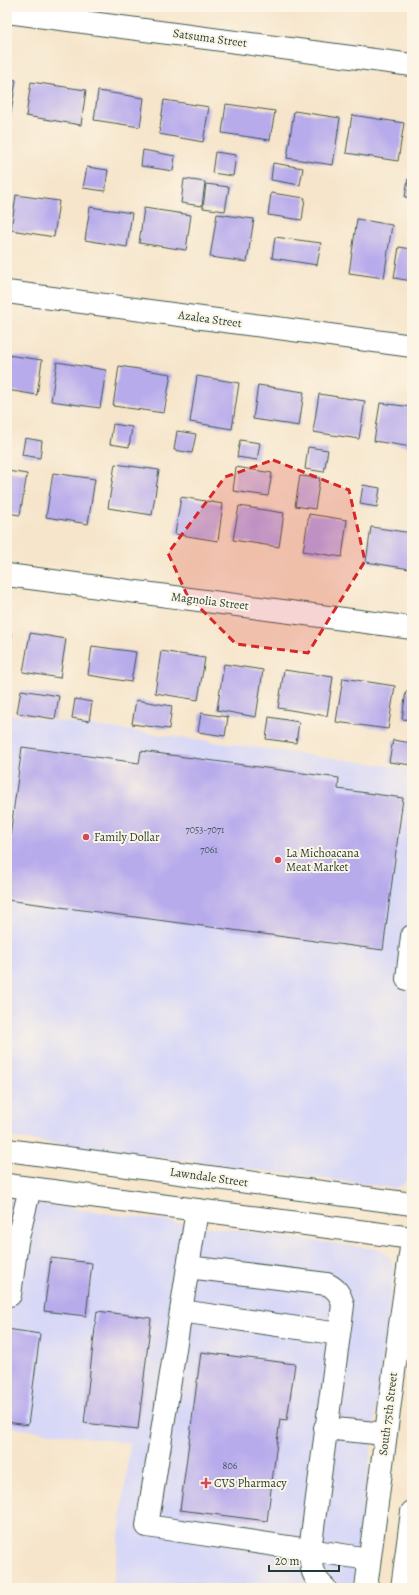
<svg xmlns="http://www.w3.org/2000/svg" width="419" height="1595" viewBox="0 0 419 1595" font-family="Alegreya,serif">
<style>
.built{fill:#d7d7f8}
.building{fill:#b8abec}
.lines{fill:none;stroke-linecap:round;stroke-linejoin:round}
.minor-casing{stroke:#3f564b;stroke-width:24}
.major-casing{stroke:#3f564b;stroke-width:24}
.minor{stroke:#fff;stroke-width:22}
.major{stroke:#fff;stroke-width:22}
.marked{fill:#d62828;fill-opacity:0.2;stroke:#d62828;stroke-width:3;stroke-dasharray:8 5;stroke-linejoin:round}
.poi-dot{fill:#d1495b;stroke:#fcf5e5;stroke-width:1.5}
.labels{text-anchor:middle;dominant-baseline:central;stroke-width:4;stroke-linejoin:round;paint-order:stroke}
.number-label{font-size:10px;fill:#455862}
.street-label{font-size:12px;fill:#1f3d34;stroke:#fcf5e5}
.poi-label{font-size:12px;fill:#1f3d34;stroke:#fcf5e5;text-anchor:start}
</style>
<rect width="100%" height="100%" fill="#fcf5e5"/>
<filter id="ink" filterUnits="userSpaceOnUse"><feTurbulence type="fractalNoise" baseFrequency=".025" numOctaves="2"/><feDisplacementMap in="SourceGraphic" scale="8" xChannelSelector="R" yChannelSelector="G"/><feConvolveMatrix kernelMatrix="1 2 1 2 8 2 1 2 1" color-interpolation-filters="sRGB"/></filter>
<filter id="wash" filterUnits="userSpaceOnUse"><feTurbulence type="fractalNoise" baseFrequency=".012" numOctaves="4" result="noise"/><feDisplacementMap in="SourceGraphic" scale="16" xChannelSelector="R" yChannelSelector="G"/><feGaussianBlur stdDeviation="0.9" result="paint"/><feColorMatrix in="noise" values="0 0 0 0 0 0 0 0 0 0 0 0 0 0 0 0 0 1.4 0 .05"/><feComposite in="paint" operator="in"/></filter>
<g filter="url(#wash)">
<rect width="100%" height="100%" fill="#f6e5cb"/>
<!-- built -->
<path class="built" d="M7 714 412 769V1157L410 1172 407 1179 401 1186 394 1188 7 1137Z
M7 1200 381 1250 390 1258 394 1268 393 1279 353 1588H113L130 1443 7 1427Z"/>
<g id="blocks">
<!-- building -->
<path class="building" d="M7 78 16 80 11 113 7 112Z
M31 82 86 90 81 125 26 116Z
M98 91 144 98 140 127 94 120Z
M164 100 209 107 203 142 159 134Z
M226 104 275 111 270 140 222 133Z
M294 111 340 118 333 165 287 158Z
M352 115 404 123 398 161 346 153Z
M143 150 175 156 173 171 141 166Z
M215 152 236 155 233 176 212 173Z
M273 163 303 168 300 185 271 180Z
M87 167 108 170 105 191 83 188Z
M184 179 205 182 202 206 181 203Z
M408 179H412V198L405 197Z
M206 184 229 187 225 211 203 208Z
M271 193 305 198 302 220 268 215Z
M16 195 59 201 54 237 11 230Z
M90 207 132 213 127 247 85 240Z
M144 208 191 215 186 250 139 243Z
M217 214 254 219 247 262 210 257Z
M357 219 392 225 384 278 349 273Z
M275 237 321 243 317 265 272 258Z
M399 247 412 249V281L394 278Z
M7 355 42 360 37 395 7 390Z
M57 362 106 370 100 408 51 401Z
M119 366 171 374 164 413 113 406Z
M197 376 239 383 232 429 190 422Z
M258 385 304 392 299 426 253 419Z
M319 394 365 401 359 439 313 432Z
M380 403 412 407V447L374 441Z
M113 424 132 427 129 447 110 444Z
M177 431 196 434 192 453 174 450Z
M25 438 42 441 40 458 22 455Z
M240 440 260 443 257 460 237 457Z
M308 447 328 450 324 472 305 469Z
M115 464 159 470 152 515 108 508Z
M236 467 272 473 268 496 233 491Z
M7 471 27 474 20 515 7 513Z
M53 473 95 479 88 524 46 517Z
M300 476 320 478 315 509 295 506Z
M363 485 380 488 377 507 360 504Z
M181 497 223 504 218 541 175 534Z
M239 506 284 513 279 547 233 540Z
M309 514 347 520 342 557 303 551Z
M371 527 412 533V556L410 569 366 562Z
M7 633 12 634 8 658H7Z
M30 633 66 639 60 678 23 672Z
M92 646 136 652 131 682 88 675Z
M161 651 205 658 198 700 155 693Z
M224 664 263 670 256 717 217 710Z
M284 670 333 677 327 716 278 708Z
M343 678 395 686 388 729 336 722Z
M21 690 59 696 55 719 17 713Z
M406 691 412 692V720L402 719Z
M75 699 92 702 89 721 72 718Z
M136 700 172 706 169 729 132 724Z
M201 713 228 717 225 736 198 732Z
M269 717 299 722 296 743 266 739Z
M393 740 412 743V765L389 762Z
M22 747 139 763 141 751 339 778 338 789 403 798 383 950 7 900V859Z
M51 1258 92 1263 86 1316 44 1311Z
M97 1311 151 1318 138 1429 84 1423Z
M7 1329 40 1334 28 1425 7 1422Z
M201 1352 295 1364 287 1420 280 1419 267 1521 180 1510Z"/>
</g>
</g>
<g filter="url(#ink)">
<use href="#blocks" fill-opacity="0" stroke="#3f564b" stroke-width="1"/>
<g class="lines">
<!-- minor casing -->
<g class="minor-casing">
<path id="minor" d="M7 12 412 65
M7 292 412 346
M7 575 412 628
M407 979 412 936
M197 1210 147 1526 369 1559
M188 1267 327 1284C337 1289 340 1294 343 1305L310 1550C311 1567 311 1576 325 1588
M7 1295H10L17 1242 30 1188
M181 1311 339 1334
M325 1428 385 1434"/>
</g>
<!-- major casing -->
<g class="major-casing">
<path id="major" d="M7 1150 412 1204
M7 1185 412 1238
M366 1588 400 1325 412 1241
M402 1588 412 1512"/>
</g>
<!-- minor -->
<use href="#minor" class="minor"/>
<!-- major -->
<use href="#major" class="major"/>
</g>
</g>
<!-- marked area -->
<path class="marked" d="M273 460 349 490 365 561 308 653 236 644 187 595 168 553 225 477Z"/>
<!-- markers -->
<g class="poi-dot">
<circle cx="86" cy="837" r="4"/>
<circle cx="278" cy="860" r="4"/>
<path d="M204 1477h4v4h4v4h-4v4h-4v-4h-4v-4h4z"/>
</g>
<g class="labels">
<!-- number labels -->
<g class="number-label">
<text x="205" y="829">7053-7071</text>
<text x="209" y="849">7061</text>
<text x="230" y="1465">806</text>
</g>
<!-- street labels -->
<g class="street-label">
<text transform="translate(210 38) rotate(8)">Satsuma Street</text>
<text transform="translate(210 319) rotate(8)">Azalea Street</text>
<text transform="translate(210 601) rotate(7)">Magnolia Street</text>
<text transform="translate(209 1177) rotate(8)">Lawndale Street</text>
<text transform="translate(388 1414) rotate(-83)">South 75th Street</text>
</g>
<!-- poi labels -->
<g class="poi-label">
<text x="94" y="837">Family Dollar</text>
<text x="286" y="853">La Michoacana<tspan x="286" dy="14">Meat Market</tspan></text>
<text x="214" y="1483">CVS Pharmacy</text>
</g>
</g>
<!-- margin -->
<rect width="419" height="1595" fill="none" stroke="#fcf5e5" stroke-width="24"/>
<!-- scale -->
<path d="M269 1565v6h70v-6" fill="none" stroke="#1f3d34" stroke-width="2"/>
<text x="275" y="1565" font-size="12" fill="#1f3d34" stroke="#fcf5e5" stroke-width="3" paint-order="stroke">20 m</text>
</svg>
